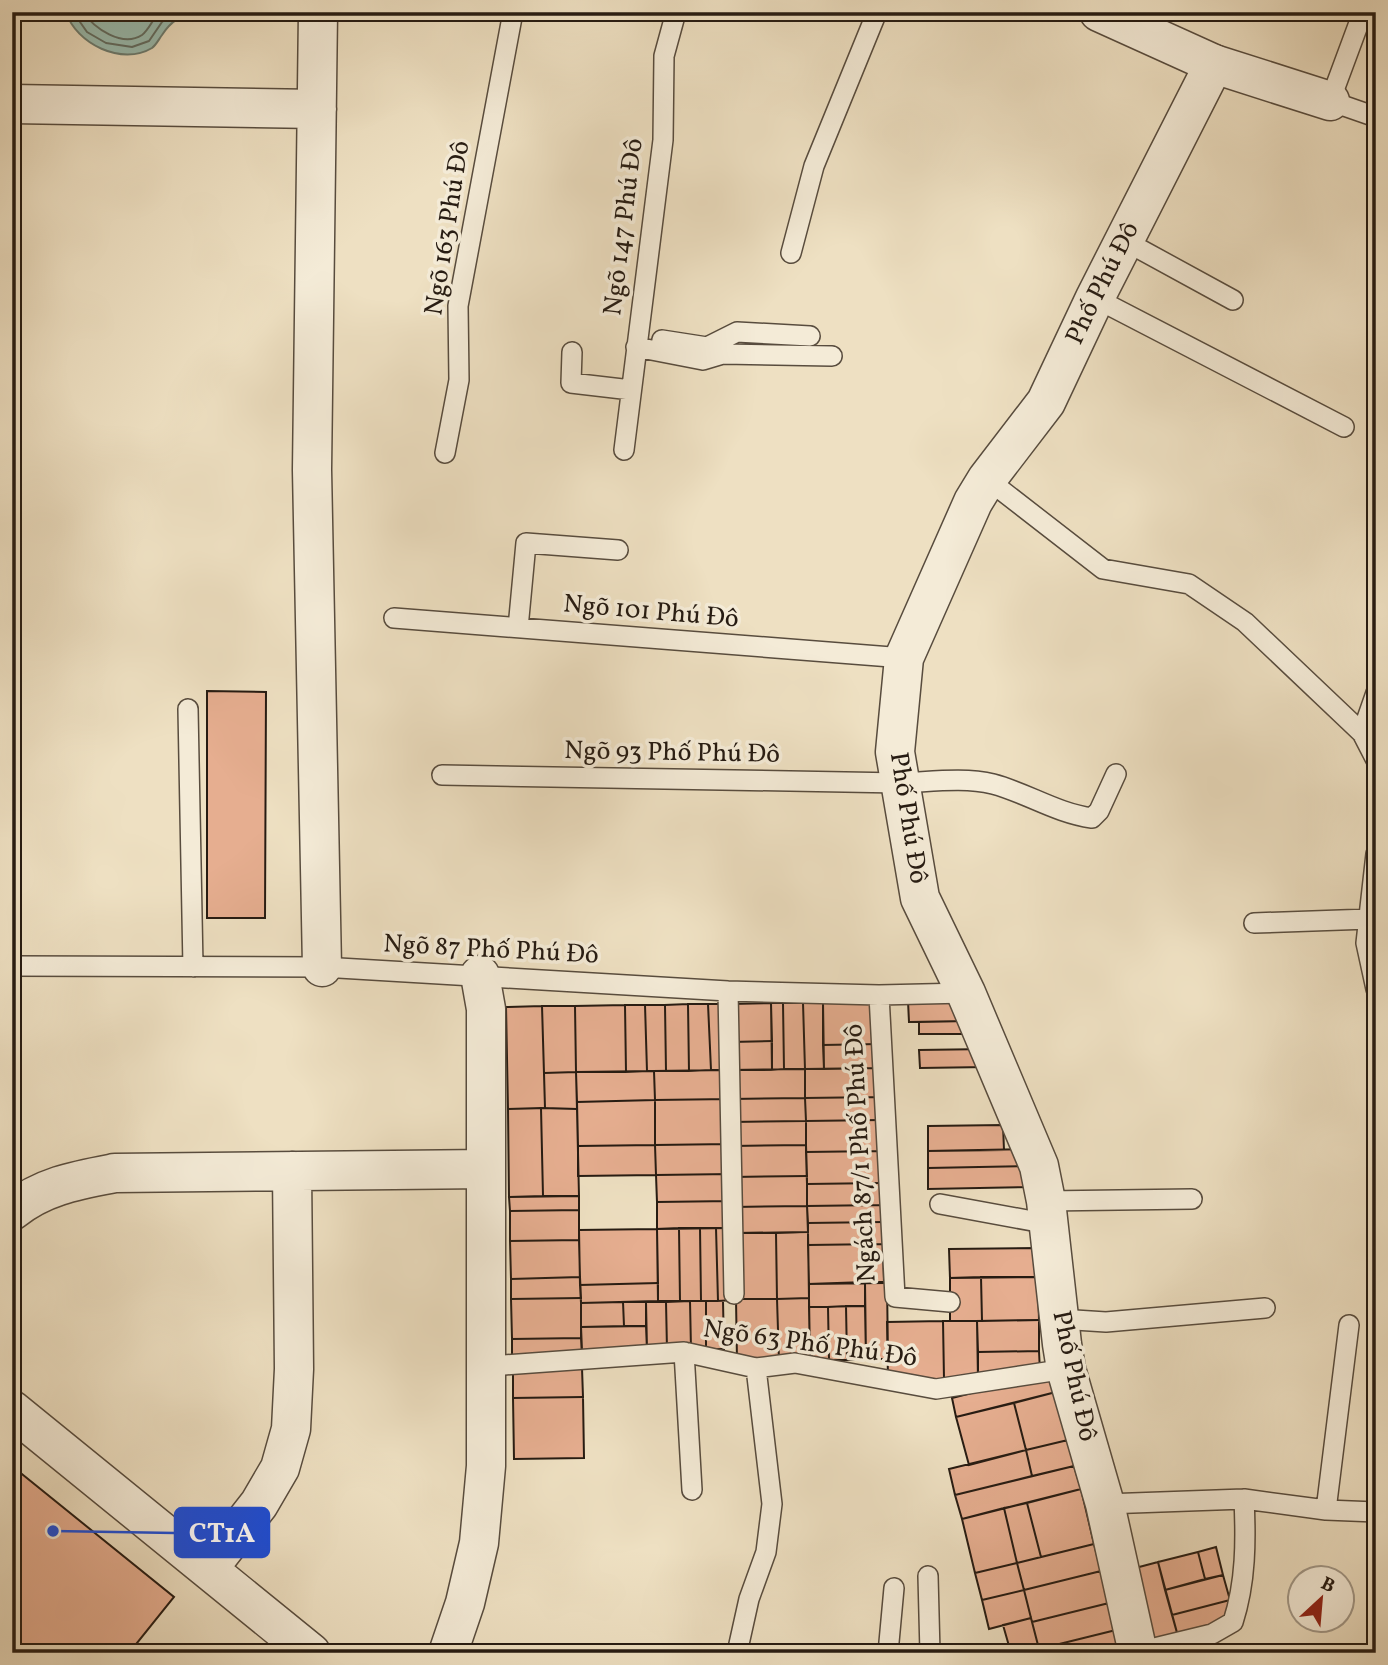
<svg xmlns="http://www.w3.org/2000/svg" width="1388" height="1665" viewBox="0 0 1388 1665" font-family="Vollkorn,serif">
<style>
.water{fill:#99bdb1;stroke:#6b7c71;stroke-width:2}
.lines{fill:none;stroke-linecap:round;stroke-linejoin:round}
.shore{stroke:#606c62;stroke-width:2}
.building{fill:#e6ae90;stroke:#261b12;stroke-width:2}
.service-casing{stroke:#584c3e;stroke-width:22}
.minor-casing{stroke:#584c3e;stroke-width:41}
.tertiary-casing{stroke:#584c3e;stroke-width:41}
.service{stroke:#f4ebd7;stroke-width:19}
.minor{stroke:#f4ebd7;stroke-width:38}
.tertiary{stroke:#f4ebd7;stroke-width:38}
.labels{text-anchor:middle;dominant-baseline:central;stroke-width:7;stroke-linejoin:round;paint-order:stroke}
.street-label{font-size:26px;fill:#261b12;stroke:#f4ebd7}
.leader{fill:none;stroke:#1d4ed8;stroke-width:2.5}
.callout-dot{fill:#1d4ed8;stroke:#f4ebd7;stroke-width:2.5}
.callout{fill:#1d4ed8;stroke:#1d4ed8;stroke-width:2.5}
.callout-label{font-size:28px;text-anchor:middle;font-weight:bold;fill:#fff}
</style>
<rect width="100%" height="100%" fill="#eee0c2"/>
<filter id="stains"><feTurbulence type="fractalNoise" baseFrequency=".00286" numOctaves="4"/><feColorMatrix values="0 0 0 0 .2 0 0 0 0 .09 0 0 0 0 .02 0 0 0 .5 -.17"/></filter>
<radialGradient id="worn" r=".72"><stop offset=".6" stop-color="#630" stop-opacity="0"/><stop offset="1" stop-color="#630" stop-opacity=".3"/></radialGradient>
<!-- water -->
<path class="water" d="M66 12H197C181 15 171 21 162 35 159 39 156 45 152 48 122 66 76 44 66 12Z"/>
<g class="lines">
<!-- shore -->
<path class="shore" d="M73 12 87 32 106 43 132 47 149 41 162 22 174 12
M83 12C94 28 122 48 142 35 149 30 153 18 160 12"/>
</g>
<!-- building -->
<path class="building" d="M207 691 266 692 265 918H207Z
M968 1000V1021L909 1022 908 1001Z
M823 1002H878L879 1044 823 1045Z
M823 1002 824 1069H805L803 1003Z
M771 1003H783L784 1069 772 1070Z
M771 1003 772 1041 731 1042 730 1004Z
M783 1003H803L805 1069H784Z
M688 1004H708L711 1070 689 1071Z
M688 1004 689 1071H666L665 1005Z
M708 1004H728L729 1070H711Z
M625 1005H645L647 1071 626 1072Z
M625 1005 626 1072H576L575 1006Z
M645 1005H665L666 1071H647Z
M542 1006H575L576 1072 544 1073Z
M542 1006 545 1108 508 1109 506 1007Z
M968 1021V1034H919V1022Z
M772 1041V1070H731V1042Z
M879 1044V1068L824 1069 823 1045Z
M987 1049V1067L920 1068 919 1050Z
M879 1068 880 1097 805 1098V1069Z
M805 1069V1098L732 1099 731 1070Z
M729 1070 730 1099 655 1100 654 1071Z
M654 1071 655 1100 577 1102 576 1072Z
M576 1072 577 1109 545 1108 544 1073Z
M880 1097 881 1120 806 1121 805 1098Z
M805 1098 806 1121 732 1122V1099Z
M730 1099V1144L655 1145V1100Z
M655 1100V1145L578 1146 577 1102Z
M541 1108 577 1109 579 1196H543Z
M541 1108 543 1196 509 1197 508 1109Z
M881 1120V1151L806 1152V1121Z
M806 1121V1145L733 1146 732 1122Z
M1003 1125 1004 1150 928 1151V1126Z
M730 1144 731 1174 656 1175 655 1145Z
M655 1145 656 1175 578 1176V1146Z
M806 1145 807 1176 733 1177V1146Z
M1026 1149V1166L928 1168V1151Z
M881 1151 882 1183 807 1184 806 1152Z
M1036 1166V1187L928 1189V1168Z
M731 1174V1201L657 1202 656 1175Z
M807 1176V1206L734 1207 733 1177Z
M882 1183V1205L807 1206V1184Z
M579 1196V1210L510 1211 509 1197Z
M731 1201 732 1228 657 1229V1202Z
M882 1205 883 1222 808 1223 807 1206Z
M807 1206 808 1232 735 1233 734 1207Z
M579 1210V1240L510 1241V1211Z
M883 1222V1244L808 1245V1223Z
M679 1228H700L701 1301H680Z
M679 1228 680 1301H658L657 1229Z
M700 1228H716L718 1301H701Z
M716 1228H732L733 1300 718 1301Z
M657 1229 658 1283 580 1285 579 1230Z
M808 1232 809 1298 777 1299 776 1233Z
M735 1233H776L777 1299H736Z
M579 1240 580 1277 511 1279 510 1241Z
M883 1244 884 1283 809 1284 808 1245Z
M1038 1248V1277L950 1278 949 1249Z
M580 1277 581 1298 511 1299V1279Z
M981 1277 982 1321H950V1278Z
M981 1277H1038L1039 1320 982 1321Z
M865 1282H887L888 1359H866Z
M865 1282V1306L809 1307V1284Z
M658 1283V1301L581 1303 580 1285Z
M581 1298V1338L512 1339 511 1299Z
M809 1298 810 1360 779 1361 777 1299Z
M736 1299H777L779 1361H737Z
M690 1301H706V1349H691Z
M690 1301 691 1349H667L666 1302Z
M706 1301H723L724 1349H706Z
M623 1302H646V1326H624Z
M623 1302 624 1326 581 1327V1303Z
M646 1302H666L667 1349 647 1350Z
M846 1306H865L866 1359 847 1360Z
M846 1306 847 1360H829L828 1307Z
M809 1307H828L829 1360H810Z
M1039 1320V1351L978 1352 977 1321Z
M943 1321H977L978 1379H944Z
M943 1321 944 1379 888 1380 887 1322Z
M646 1326 647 1350 582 1351 581 1327Z
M581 1338 582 1356H512V1339Z
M1039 1351 1040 1372 978 1373V1352Z
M582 1368 583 1397 513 1398V1369Z
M1051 1373 1056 1392 956 1417 952 1398Z
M1056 1392 1068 1440 1026 1450 1014 1403Z
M583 1397 584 1458 514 1459 513 1398Z
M1014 1403 1026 1450 969 1465 956 1417Z
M1068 1440 1074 1466 1032 1476 1026 1450Z
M1026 1450 1032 1476 955 1495 949 1469Z
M12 1466 174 1597 129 1653H12Z
M1074 1466 1081 1489 962 1519 955 1495Z
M1081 1489 1094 1544 1041 1557 1027 1503Z
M1027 1503 1041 1557 1017 1563 1004 1508Z
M1004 1508 1017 1563 975 1573 962 1519Z
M1094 1544 1101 1571 1024 1590 1017 1563Z
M1216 1547 1223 1575 1205 1579 1198 1552Z
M1198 1552 1205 1579 1165 1590 1158 1562Z
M1158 1562 1179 1640 1144 1648 1124 1571Z
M1017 1563 1024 1590 982 1600 975 1573Z
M1101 1571 1109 1603 1032 1622 1024 1590Z
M1223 1575 1230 1600 1172 1615 1165 1590Z
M1024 1590 1031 1618 989 1629 982 1600Z
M1230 1600 1225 1626 1179 1640 1172 1615Z
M1109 1603 1116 1630 1039 1649 1032 1622Z
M1031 1618 1039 1649 1011 1653 1003 1625Z
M1116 1630 1122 1653H1040L1039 1649Z
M1215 1637 1219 1653H1154Z"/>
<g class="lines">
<!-- service casing -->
<g class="service-casing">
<path id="service" d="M1363 12 1330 101 1376 117
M1125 241 1233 300
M791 253 814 166 877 12
M1095 298 1344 427
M662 340 707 347 737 332 810 336
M636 347 703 360 723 354 832 356
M572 352 571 383 631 390
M624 450 663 140 664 56 676 12
M445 453 459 380 458 306 513 12
M987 479 1103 569 1189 584 1245 622 1362 733 1376 760
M394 618 904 658
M518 628 526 543 618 550
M188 709 193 967
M1362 733 1376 693
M442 775 900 783C930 782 964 777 993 784 1027 793 1056 813 1092 818L1099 811 1116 774
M1376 854 1366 943 1376 989
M1254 923 1369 919
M12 966 322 967 728 991 879 995 966 993
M728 991 734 1294
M879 995 895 1297 950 1302
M1046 1201 1192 1199
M940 1204 1049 1224
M1059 1319 1106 1322 1265 1308
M684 1352 692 1490
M504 1365 684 1352 756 1368 795 1363 936 1389 1066 1369
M1105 1504 1244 1499 1326 1510 1376 1512
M1326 1510 1349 1325
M928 1576 930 1653
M1138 1652 1212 1634 1233 1622C1246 1582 1246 1540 1244 1499
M737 1653 749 1599 766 1552 772 1504 756 1368
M888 1653 894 1588"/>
</g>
<!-- minor casing -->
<g class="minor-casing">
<path id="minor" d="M318 12 312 470 322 967
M1099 12 1214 64 1330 101
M12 104 317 109
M12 1211C42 1186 78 1180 115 1173L486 1169
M12 1410 311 1653
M208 1569 259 1504 280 1468 291 1429 294 1369 292 1171
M448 1653 465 1603 479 1543 486 1466V1009L480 975"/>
</g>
<!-- tertiary casing -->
<g class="tertiary-casing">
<g id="tertiary">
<path id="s1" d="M1138 1653 1105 1504 1066 1369 1062 1344 1046 1201 1039 1166 966 993 920 898 895 752 904 658 973 502 987 479 1046 402 1095 298 1214 64"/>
</g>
</g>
<!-- service -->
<use href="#service" class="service"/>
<!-- minor -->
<use href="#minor" class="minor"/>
<!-- tertiary -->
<use href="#tertiary" class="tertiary"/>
</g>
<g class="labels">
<!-- street labels -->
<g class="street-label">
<text transform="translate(624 227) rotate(-83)">Ngõ 147 Phú Đô</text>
<text transform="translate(448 228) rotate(-81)">Ngõ 163 Phú Đô</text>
<text stroke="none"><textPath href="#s1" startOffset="1460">Phố Phú Đô</textPath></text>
<text transform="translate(651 612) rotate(5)">Ngõ 101 Phú Đô</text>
<text transform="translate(672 753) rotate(1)">Ngõ 93 Phố Phú Đô</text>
<text transform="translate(908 818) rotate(81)">Phố Phú Đô</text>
<text transform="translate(491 950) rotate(3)">Ngõ 87 Phố Phú Đô</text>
<text transform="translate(861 1153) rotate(-93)">Ngách 87/1 Phố Phú Đô</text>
<text transform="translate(810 1344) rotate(8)">Ngõ 63 Phố Phú Đô</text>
<text transform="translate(1074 1376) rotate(78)">Phố Phú Đô</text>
</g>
</g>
<!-- callouts -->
<path class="leader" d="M53 1531L175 1533"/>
<circle class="callout-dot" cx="53" cy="1531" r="7"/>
<rect class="callout" x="175" y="1508" width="94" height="49" rx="7"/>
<g class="callout-label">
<text x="222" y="1542">CT1A</text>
</g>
<!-- margin -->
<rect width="1388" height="1665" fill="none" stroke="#eee0c2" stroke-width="42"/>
<rect x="14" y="14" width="1360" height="1637" fill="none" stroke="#261b12" stroke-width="3.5"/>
<rect x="21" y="21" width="1346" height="1623" fill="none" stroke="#261b12" stroke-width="2"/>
<!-- north arrow -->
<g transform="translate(1321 1599) rotate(26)"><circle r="33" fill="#f4ebd7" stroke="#a29888" stroke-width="2"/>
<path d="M0-5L12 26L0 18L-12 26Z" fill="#8f2418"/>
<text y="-10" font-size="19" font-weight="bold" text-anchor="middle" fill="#261b12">B</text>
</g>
<rect width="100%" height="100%" filter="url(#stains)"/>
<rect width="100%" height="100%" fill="url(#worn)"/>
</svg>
